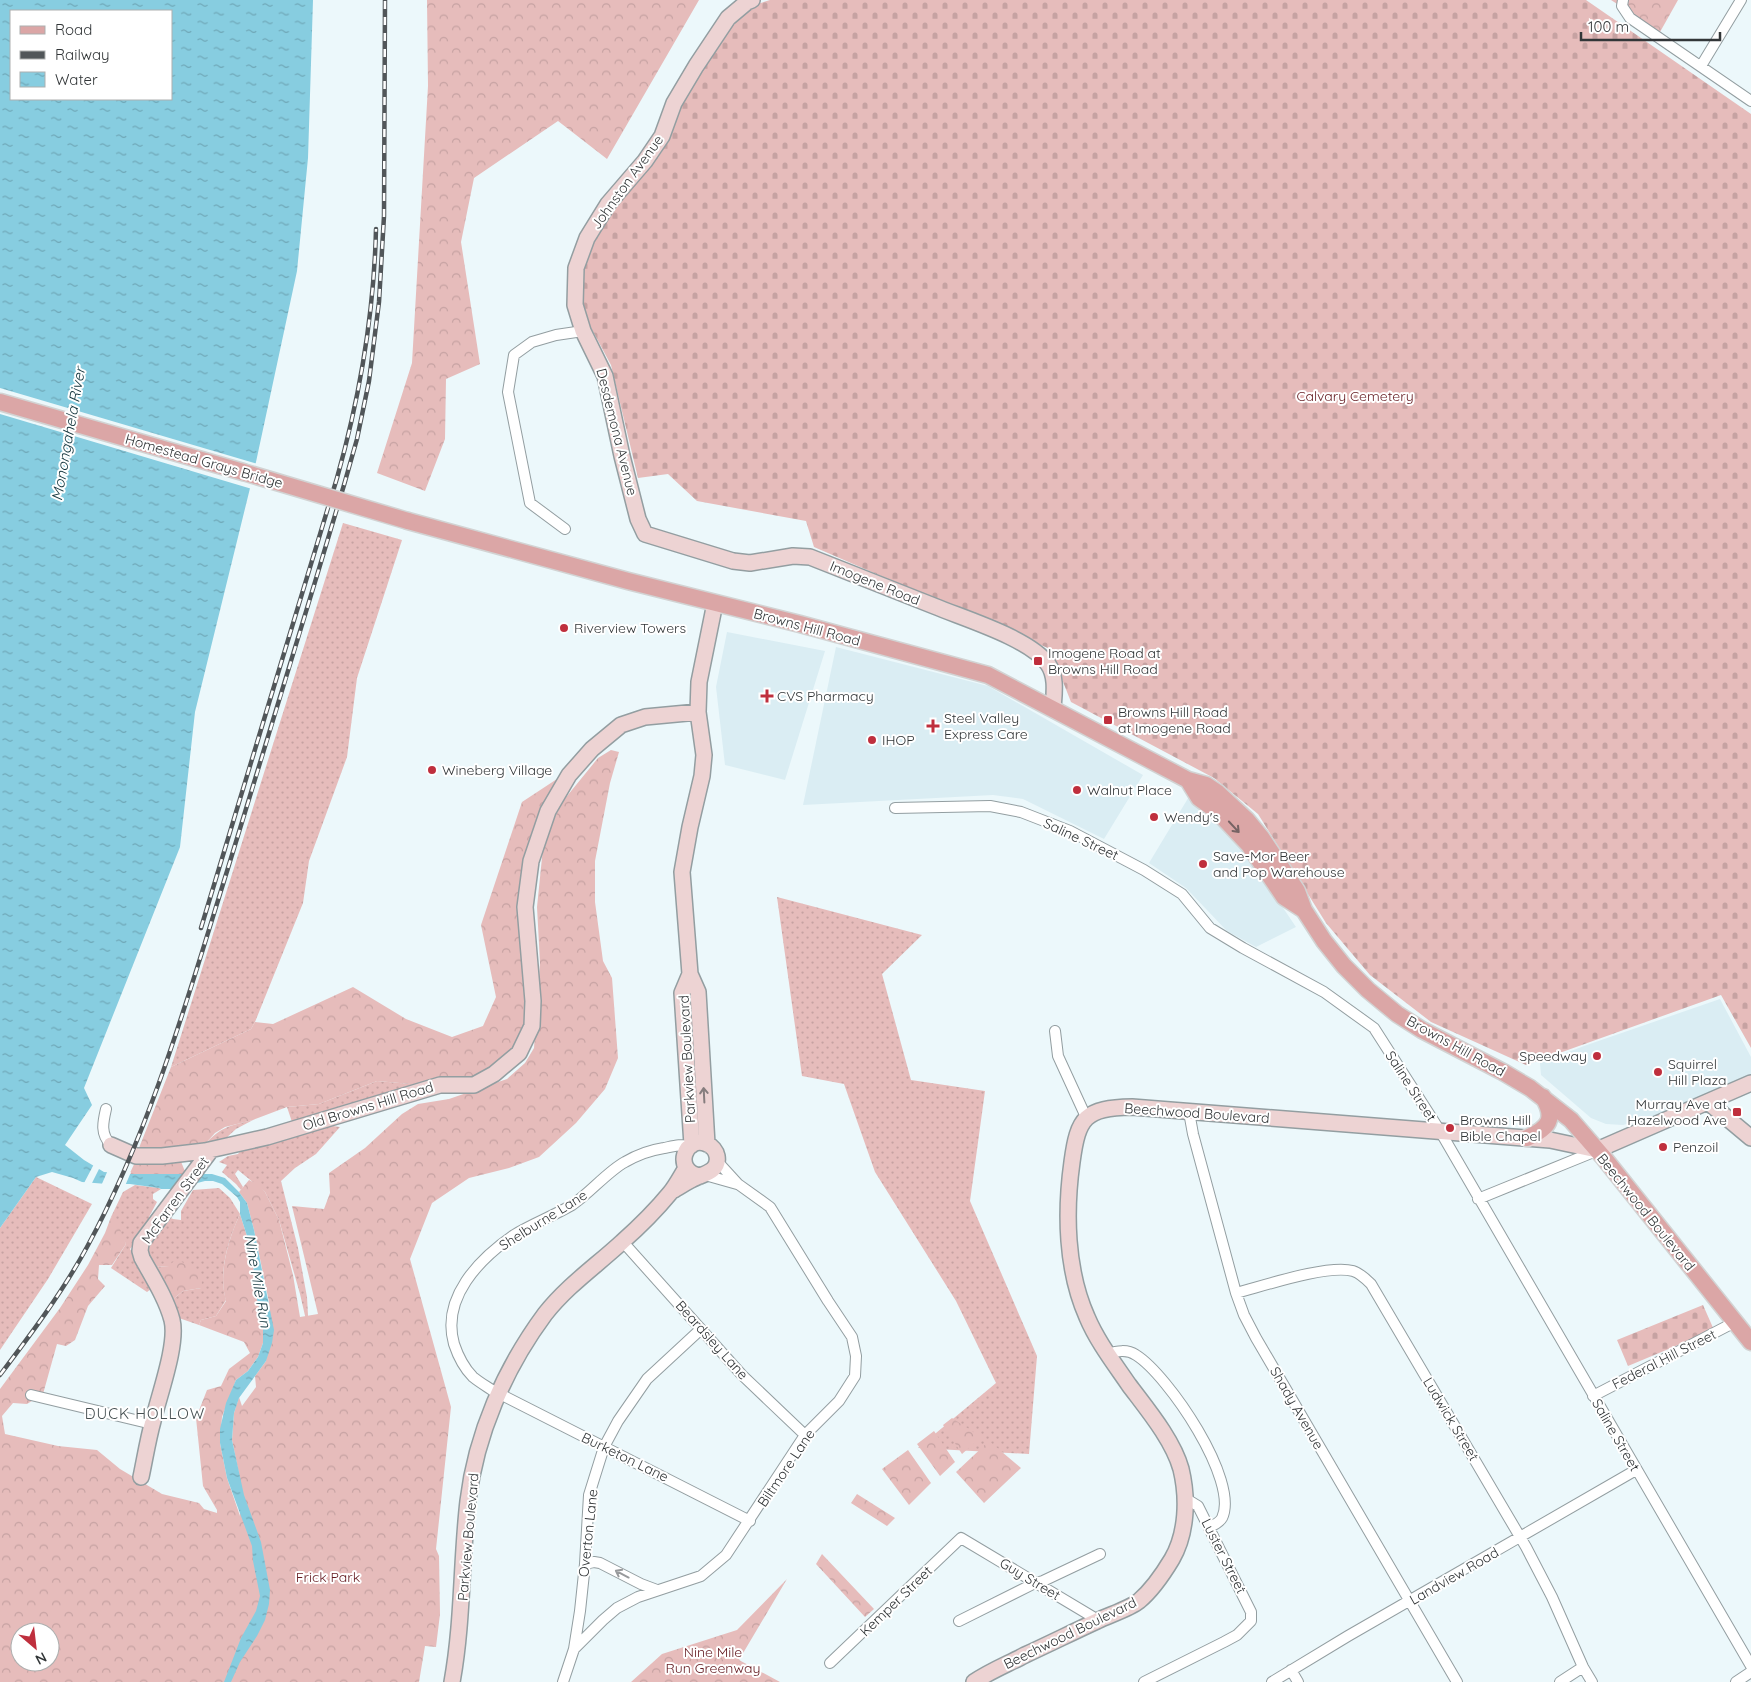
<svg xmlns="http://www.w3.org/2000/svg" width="1751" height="1682" viewBox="0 0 1751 1682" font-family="Quicksand,sans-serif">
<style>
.built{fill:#daedf3}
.grass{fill:url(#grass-dots)}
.forest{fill:url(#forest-crowns);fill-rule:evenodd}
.cemetery{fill:url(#cemetery-stones)}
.water{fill:url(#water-ripples);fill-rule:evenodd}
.pier{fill:#ecf8fb}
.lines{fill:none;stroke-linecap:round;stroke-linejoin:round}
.street-casing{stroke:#939ea1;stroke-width:12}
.secondary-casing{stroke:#939ea1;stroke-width:18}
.primary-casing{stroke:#d2d3d3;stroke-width:19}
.street{stroke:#fff;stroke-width:10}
.secondary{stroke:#edd3d3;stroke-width:15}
.primary{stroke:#dba6a6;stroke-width:16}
.rail-casing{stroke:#515659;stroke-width:4.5}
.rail{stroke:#fff;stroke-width:2.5;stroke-dasharray:8;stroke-linecap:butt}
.primary-bridge-casing{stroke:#d2d3d3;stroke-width:19;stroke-linecap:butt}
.primary-bridge{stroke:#dba6a6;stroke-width:16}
.oneway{stroke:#766364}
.oneway2{stroke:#867d7e}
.oneway3{stroke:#989a9c}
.poi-dot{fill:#bf2f3d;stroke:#fff;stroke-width:2}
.labels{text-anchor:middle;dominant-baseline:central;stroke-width:4;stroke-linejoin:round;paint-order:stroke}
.street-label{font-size:14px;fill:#323638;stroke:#fff}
.park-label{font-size:14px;fill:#63191f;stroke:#fff}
.poi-label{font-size:14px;fill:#323638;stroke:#fff;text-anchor:start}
.water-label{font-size:15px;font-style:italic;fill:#10333b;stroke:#fff}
.neighbourhood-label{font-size:15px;letter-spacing:1px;fill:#465052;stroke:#fff}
</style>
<defs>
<pattern id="grass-dots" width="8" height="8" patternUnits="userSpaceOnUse" patternTransform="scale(1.25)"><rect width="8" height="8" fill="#e6bcbb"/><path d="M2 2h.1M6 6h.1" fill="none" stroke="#c6a2a2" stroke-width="1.8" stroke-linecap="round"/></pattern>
<pattern id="forest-crowns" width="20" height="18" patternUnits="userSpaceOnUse" patternTransform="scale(1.25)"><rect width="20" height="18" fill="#e6bcbb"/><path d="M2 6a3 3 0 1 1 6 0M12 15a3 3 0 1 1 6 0" fill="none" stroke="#c6a2a2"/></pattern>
<pattern id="cemetery-stones" width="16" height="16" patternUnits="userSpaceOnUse" patternTransform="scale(1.25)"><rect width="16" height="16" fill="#e6bcbb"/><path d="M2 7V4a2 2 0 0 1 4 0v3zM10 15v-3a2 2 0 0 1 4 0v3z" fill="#c6a2a2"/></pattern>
<pattern id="water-ripples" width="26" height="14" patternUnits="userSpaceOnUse" patternTransform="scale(1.25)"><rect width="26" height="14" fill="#87cde0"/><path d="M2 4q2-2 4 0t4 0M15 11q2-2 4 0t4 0" fill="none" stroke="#6fa7b7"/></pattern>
</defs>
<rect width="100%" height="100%" fill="#ecf8fb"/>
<!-- built -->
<path class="built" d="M727 632 825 651 785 780 725 765 716 687Z
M836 647 988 686 1143 775 1104 839 1023 799 993 795 803 805Z
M1190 795 1228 826 1296 927 1256 947 1227 931 1186 888 1149 863Z
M1720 999 1751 1057V1075L1654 1116 1623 1125 1606 1124 1591 1118 1541 1075 1540 1063 1584 1046Z"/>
<!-- grass -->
<path class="grass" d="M343 523 402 540 357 678 347 757 309 861 303 903 255 1022 251 1029 171 1067Z
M777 897 922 935 882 974 911 1080 985 1091 970 1201 1037 1356 1029 1454 918 1448 996 1383 956 1301 875 1172 844 1084 802 1076Z
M377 1081 422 1085 292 1122 287 1107 319 1104Z
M253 1120 236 1129 224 1140 204 1145C222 1126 229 1126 253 1120Z
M333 1126 340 1127 316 1154 295 1168 281 1181 298 1248 307 1297 309 1333 300 1294 279 1220 265 1192 238 1170 235 1174 243 1187 241 1190 236 1184 222 1172 227 1165 219 1162 228 1156 238 1154 242 1149Z
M36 1177 92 1204 48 1279 0 1350V1228Z
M135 1185 159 1188 161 1189 153 1194V1199L157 1202 149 1217 154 1218 130 1249 150 1281 151 1289 147 1292 111 1268 126 1244 111 1217 123 1192Z
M219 1188 230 1198 240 1214C228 1240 218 1273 226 1300L216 1316 201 1320 199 1325 176 1317 171 1301 183 1291 201 1288 169 1266 154 1267 148 1253V1248L169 1217 173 1219 181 1220V1211L193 1190Z"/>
<!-- forest -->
<path class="forest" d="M427 0H699L607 159 558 121 474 178 461 242 480 364 446 379 445 439 425 491 377 473 412 363 428 86Z
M1611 0H1678L1660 32Z
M611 750 619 752 610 783 595 861V902L603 961 612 978 618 1058 605 1089 576 1123 539 1157 509 1168 469 1178 432 1203 410 1259 451 1407 436 1549 439 1556 440 1614 436 1647 425 1646 419 1682H0V1389L60 1308 88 1265 105 1233 111 1217 118 1224 126 1244 112 1265H99L98 1279 105 1286 88 1306 75 1340 66 1346 57 1344 43 1394 27 1404 13 1403 2 1416 5 1434 58 1446 97 1450 120 1469 162 1494 199 1503 204 1509 217 1513V1510L203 1486 196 1418 207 1390 221 1386 229 1369 250 1353 244 1342 199 1325 201 1320 216 1316 226 1301C218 1273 228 1240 240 1214L247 1236 253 1263 256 1296 260 1307 264 1331 263 1343 258 1357 248 1371 236 1380 222 1417 220 1443 227 1478 240 1516 239 1474 232 1440 234 1413 239 1397 242 1406 256 1387 255 1376 266 1361 269 1302 254 1230 247 1203 239 1192 249 1180 257 1184 265 1192 279 1220 293 1275 300 1317 318 1314 292 1206 324 1209 330 1193 329 1173 365 1148 402 1114 418 1104 449 1099 507 1079 525 1063 534 1048 540 963 537 907 544 838 563 801 598 758ZM20 1632H50V1662H20Z
M560 777 537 821 526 851 521 888 527 993 525 1027 512 1052 501 1063 474 1078 422 1085 377 1081 319 1104 287 1107 253 1120 225 1127 215 1133 204 1145 137 1153 171 1067 251 1029 255 1022 273 1024 353 987 406 1019 452 1037 483 1026 496 997 481 925 522 802Z
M180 1159 186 1174H131L130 1173 136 1160Z
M180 1261C192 1267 205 1273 201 1288L183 1291 171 1301 154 1267 169 1266 173 1262Z
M952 1418 981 1437 962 1454 943 1425Z
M934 1431 955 1462 940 1476 917 1444Z
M989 1441 1021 1468 984 1503 956 1472Z
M908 1450 931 1483 909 1505 882 1469Z
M857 1494 895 1518 887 1526 851 1503Z
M822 1554 874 1609 865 1617 816 1564Z
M787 1579 739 1660 780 1682H631L662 1654 737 1630Z"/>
<!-- cemetery -->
<path class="cemetery" d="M770 0H1586L1751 114V1048L1721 995 1526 1065 1431 1022 1370 975 1326 923 1258 814 1214 778 1071 702 1050 649 814 547 806 521 697 501 668 474 638 478 611 365 589 324 581 297 583 269 592 242 621 199 661 153 671 133 683 102 728 29 740 15 754 5Z
M1703 1305 1714 1330 1628 1366 1617 1340Z"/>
<!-- water -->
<path class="water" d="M0 0H313L308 158 297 271 253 476 195 712 180 847 84 1088 92 1105 65 1145 84 1160 104 1172 131 1174H212L225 1178 239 1192 247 1203 254 1230 274 1330 272 1343 266 1361 239 1398 234 1413 232 1440 244 1495 261 1542 270 1590 269 1604 265 1620 257 1636 240 1662 231 1682H224L241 1638 256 1611 260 1596 253 1561 252 1546 227 1478 220 1443V1429L226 1403 236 1380 248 1371 258 1357 263 1343V1322L256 1296 253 1263 247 1236 240 1214V1202L237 1197 222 1184 213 1181H205L174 1189H161L159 1188 130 1184H107L82 1182 73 1178 52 1172 36 1177 0 1228ZM11 11H171V99H11Z"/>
<!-- pier -->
<path class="pier" d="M0 388 258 464 252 489 0 414Z
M94 1164 100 1167 91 1185H83Z
M108 1170 131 1172 125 1186H101Z"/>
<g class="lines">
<!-- street casing -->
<g class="street-casing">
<path id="street" d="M1623 0 1622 6 1630 18 1751 101
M1701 66 1741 0
M565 529 530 503 508 392 514 355 532 342 556 335 583 331
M895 808 990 806 1021 812 1070 831 1144 870 1182 894 1210 928 1243 948 1324 992 1374 1028 1440 1131 1751 1666
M1055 1031 1058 1056 1086 1117
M106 1109C103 1122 100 1134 111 1145
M1189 1112 1193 1134 1236 1293 1244 1315 1256 1338 1457 1682
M690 1146C681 1144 674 1146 664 1148 651 1150 637 1155 625 1162 608 1171 590 1193 572 1205 553 1216 532 1224 514 1235 479 1259 441 1298 454 1344 458 1356 464 1368 473 1377 479 1382 486 1386 492 1390L750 1521
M705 1175 737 1184
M1478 1199 1596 1151
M623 1242 742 1375 805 1435
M1236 1293C1263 1286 1328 1264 1353 1271 1360 1273 1366 1279 1371 1284L1526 1547 1552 1597 1583 1667 1592 1682
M1107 1354C1117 1351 1127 1349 1136 1355 1168 1375 1240 1481 1222 1518 1220 1522 1214 1525 1210 1527
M31 1395 152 1424
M1593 1396 1735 1322
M585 1564 594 1562 600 1563 641 1584 657 1590
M959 1621 1035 1583 1043 1581 1100 1554
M574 1649 603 1620 617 1608 638 1597 701 1576 726 1555 805 1435 839 1401 855 1376 856 1356 852 1337 828 1301 770 1207 738 1184 717 1161
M830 1663 961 1538 1098 1620
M1291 1670 1298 1682
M563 1682 574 1649 580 1611 585 1564 589 1495 604 1447 618 1421 647 1379 701 1329
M1144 1682 1224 1642 1237 1635 1251 1621V1612L1198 1506 1185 1498
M1272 1682 1348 1636 1636 1470
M1560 1682 1583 1667
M1736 1682 1751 1672"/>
</g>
<!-- secondary casing -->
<g class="secondary-casing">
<path id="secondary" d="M752 0 747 2 728 18 696 66 674 103 662 136 645 161 608 204 587 238 576 268 575 305 583 331 605 376 622 456 638 519 645 534 733 561 750 563 793 556 810 557C851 573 893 590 934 606 965 619 1029 638 1048 664 1057 677 1054 694 1053 709
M690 974 682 993 692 1145
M1708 1102 1751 1138
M707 1144 698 992 690 974 682 872 690 827 702 776 704 755 698 712 699 682 715 603
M111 1145 136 1156H162L205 1151 267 1137 440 1085H474L494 1074 519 1053 532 1026 533 1001 525 907 531 861 548 811 569 775 592 749 621 725 645 717 698 712
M674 1190C679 1187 685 1183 691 1180 701 1174 720 1173 717 1156 716 1151 712 1146 707 1144 685 1134 672 1171 700 1176
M141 1477C145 1458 148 1439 153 1421 159 1395 178 1344 172 1320 166 1298 153 1278 142 1258L140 1251 141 1243 211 1150
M452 1682C463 1622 461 1561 468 1501 476 1434 505 1368 545 1314 568 1285 596 1266 622 1242 639 1227 656 1210 670 1193 676 1186 681 1176 686 1168
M974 1682C990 1671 1008 1664 1025 1655 1049 1644 1073 1632 1097 1621 1109 1615 1129 1609 1139 1601 1152 1590 1163 1574 1172 1559 1187 1533 1188 1498 1181 1469 1173 1440 1147 1409 1129 1385 1114 1363 1097 1341 1087 1317 1066 1270 1065 1212 1072 1162 1078 1117 1085 1108 1132 1107L1550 1140 1597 1150 1751 1083"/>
</g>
<!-- primary casing -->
<g class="primary-casing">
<path id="primary" d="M0 402 243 472
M408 521 628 581 800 624 988 675 1188 780 1206 785 1218 793 1247 820 1261 837 1297 891 1304 910 1324 941 1344 966 1368 990 1397 1014 1422 1030 1503 1072 1530 1088 1571 1120 1604 1158 1751 1342
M1188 780 1199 798 1218 812 1249 845 1284 897 1304 910
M1527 1138C1549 1128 1556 1119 1543 1097"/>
</g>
<!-- street -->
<use href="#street" class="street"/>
<!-- secondary -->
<use href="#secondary" class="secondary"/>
<!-- primary -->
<use href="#primary" class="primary"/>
<!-- rail casing -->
<g class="rail-casing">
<path id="rail" d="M201 928 337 478C360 396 374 314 376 229
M0 1375C31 1334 62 1293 87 1247 151 1129 188 997 228 868 267 741 306 613 344 485L357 439 369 381 379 302 384 216 385 0"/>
</g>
<!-- rail -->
<use href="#rail" class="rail"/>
<!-- primary-bridge casing -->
<g class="primary-bridge-casing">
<path id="primary-bridge" d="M243 472 408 521"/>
</g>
<!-- primary-bridge -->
<use href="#primary-bridge" class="primary-bridge"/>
</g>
<!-- one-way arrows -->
<defs><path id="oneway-shaft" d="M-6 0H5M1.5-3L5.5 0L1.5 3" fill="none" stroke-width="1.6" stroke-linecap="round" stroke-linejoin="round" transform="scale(1.25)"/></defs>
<use class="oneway" href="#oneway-shaft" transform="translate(1234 827) rotate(47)"/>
<use class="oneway2" href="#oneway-shaft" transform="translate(704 1095) rotate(-93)"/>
<use class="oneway3" href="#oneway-shaft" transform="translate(622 1574) rotate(-152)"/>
<!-- markers -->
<g class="poi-dot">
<circle cx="564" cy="628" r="5"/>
<rect x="1033" y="656" width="10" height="10" rx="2.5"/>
<path d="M764.5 688.5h5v5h5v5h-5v5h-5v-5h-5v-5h5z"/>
<rect x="1103" y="715" width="10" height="10" rx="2.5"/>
<path d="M930.5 718.5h5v5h5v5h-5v5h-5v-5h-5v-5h5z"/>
<circle cx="872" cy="740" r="5"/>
<circle cx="432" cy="770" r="5"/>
<circle cx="1077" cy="790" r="5"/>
<circle cx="1154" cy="817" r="5"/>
<circle cx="1203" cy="864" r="5"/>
<circle cx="1597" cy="1056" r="5"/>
<circle cx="1658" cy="1072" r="5"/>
<rect x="1732" y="1107" width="10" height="10" rx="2.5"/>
<circle cx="1450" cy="1128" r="5"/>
<circle cx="1663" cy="1147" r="5"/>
</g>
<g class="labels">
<!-- street labels -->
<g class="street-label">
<text transform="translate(627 182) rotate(-54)">Johnston Avenue</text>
<text transform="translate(617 432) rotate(76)">Desdemona Avenue</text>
<text transform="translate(204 461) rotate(16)">Homestead Grays Bridge</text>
<text transform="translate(875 583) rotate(22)">Imogene Road</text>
<text transform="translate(807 627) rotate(15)">Browns Hill Road</text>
<text transform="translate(1081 839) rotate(25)">Saline Street</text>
<text transform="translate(1456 1046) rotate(29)">Browns Hill Road</text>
<text transform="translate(687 1059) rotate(-93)">Parkview Boulevard</text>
<text transform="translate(1411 1086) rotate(57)">Saline Street</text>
<text transform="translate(368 1106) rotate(-17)">Old Browns Hill Road</text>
<text transform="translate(1197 1113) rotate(4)">Beechwood Boulevard</text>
<text transform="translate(175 1200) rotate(-54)">McFarren Street</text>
<text transform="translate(1646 1212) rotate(51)">Beechwood Boulevard</text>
<text transform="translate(543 1220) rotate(-32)">Shelburne Lane</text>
<text transform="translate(712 1340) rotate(48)">Beardsley Lane</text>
<text transform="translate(1664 1359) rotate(-27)">Federal Hill Street</text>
<text transform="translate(1297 1408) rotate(60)">Shady Avenue</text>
<text transform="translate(1451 1419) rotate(59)">Ludwick Street</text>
<text transform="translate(1616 1435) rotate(60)">Saline Street</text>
<text transform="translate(625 1457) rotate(26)">Burketon Lane</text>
<text transform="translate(786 1468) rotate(-56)">Biltmore Lane</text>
<text transform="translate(588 1533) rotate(-84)">Overton Lane</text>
<text transform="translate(468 1537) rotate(-85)">Parkview Boulevard</text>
<text transform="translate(1224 1556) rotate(63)">Luster Street</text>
<text transform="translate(1454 1576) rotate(-30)">Landview Road</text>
<text transform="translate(1030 1579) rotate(31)">Guy Street</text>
<text transform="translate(896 1601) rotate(-44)">Kemper Street</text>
<text transform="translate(1070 1633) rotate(-26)">Beechwood Boulevard</text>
</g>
<!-- park labels -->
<g class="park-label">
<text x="1355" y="396">Calvary Cemetery</text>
<text x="328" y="1577">Frick Park</text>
<text x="713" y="1652">Nine Mile<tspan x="713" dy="16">Run Greenway</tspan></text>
</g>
<!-- poi labels -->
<g class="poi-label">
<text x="574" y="628">Riverview Towers</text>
<text x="1048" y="653">Imogene Road at<tspan x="1048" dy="16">Browns Hill Road</tspan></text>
<text x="777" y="696">CVS Pharmacy</text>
<text x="1118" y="712">Browns Hill Road<tspan x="1118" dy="16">at Imogene Road</tspan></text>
<text x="944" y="718">Steel Valley<tspan x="944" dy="16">Express Care</tspan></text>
<text x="882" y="740">IHOP</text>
<text x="442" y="770">Wineberg Village</text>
<text x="1087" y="790">Walnut Place</text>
<text x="1164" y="817">Wendy's</text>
<text x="1213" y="856">Save-Mor Beer<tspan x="1213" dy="16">and Pop Warehouse</tspan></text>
<text x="1587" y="1056" text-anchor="end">Speedway</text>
<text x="1668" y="1064">Squirrel<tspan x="1668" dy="16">Hill Plaza</tspan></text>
<text x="1727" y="1104" text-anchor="end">Murray Ave at<tspan x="1727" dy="16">Hazelwood Ave</tspan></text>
<text x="1460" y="1120">Browns Hill<tspan x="1460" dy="16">Bible Chapel</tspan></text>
<text x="1673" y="1147">Penzoil</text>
</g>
<!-- water labels -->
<g class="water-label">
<text transform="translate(68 434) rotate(-80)">Monongahela River</text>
<text transform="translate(258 1281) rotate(80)">Nine Mile Run</text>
</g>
<!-- neighbourhood labels -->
<g class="neighbourhood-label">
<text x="145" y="1413">DUCK HOLLOW</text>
</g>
</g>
<!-- legend -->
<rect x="10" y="10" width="162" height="90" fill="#ffffff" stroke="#adafaf"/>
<rect x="20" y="26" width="25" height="8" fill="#dba6a6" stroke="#adafaf"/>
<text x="55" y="35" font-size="15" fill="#323638">Road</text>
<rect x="20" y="51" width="25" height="8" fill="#515659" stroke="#adafaf"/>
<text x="55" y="60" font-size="15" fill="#323638">Railway</text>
<rect x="20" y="72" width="25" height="15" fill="url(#water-ripples)" stroke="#adafaf"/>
<text x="55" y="85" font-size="15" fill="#323638">Water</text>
<!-- north arrow -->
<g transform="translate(35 1647) rotate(152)"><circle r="24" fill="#ffffff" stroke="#adafaf"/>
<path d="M0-4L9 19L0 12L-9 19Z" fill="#bf2f3d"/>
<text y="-8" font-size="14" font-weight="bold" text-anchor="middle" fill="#323638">N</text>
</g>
<!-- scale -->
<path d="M1581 32v8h139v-8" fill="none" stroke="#323638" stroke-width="2.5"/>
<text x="1588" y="32" font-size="15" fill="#323638" stroke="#ffffff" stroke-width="4" paint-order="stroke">100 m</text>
</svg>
